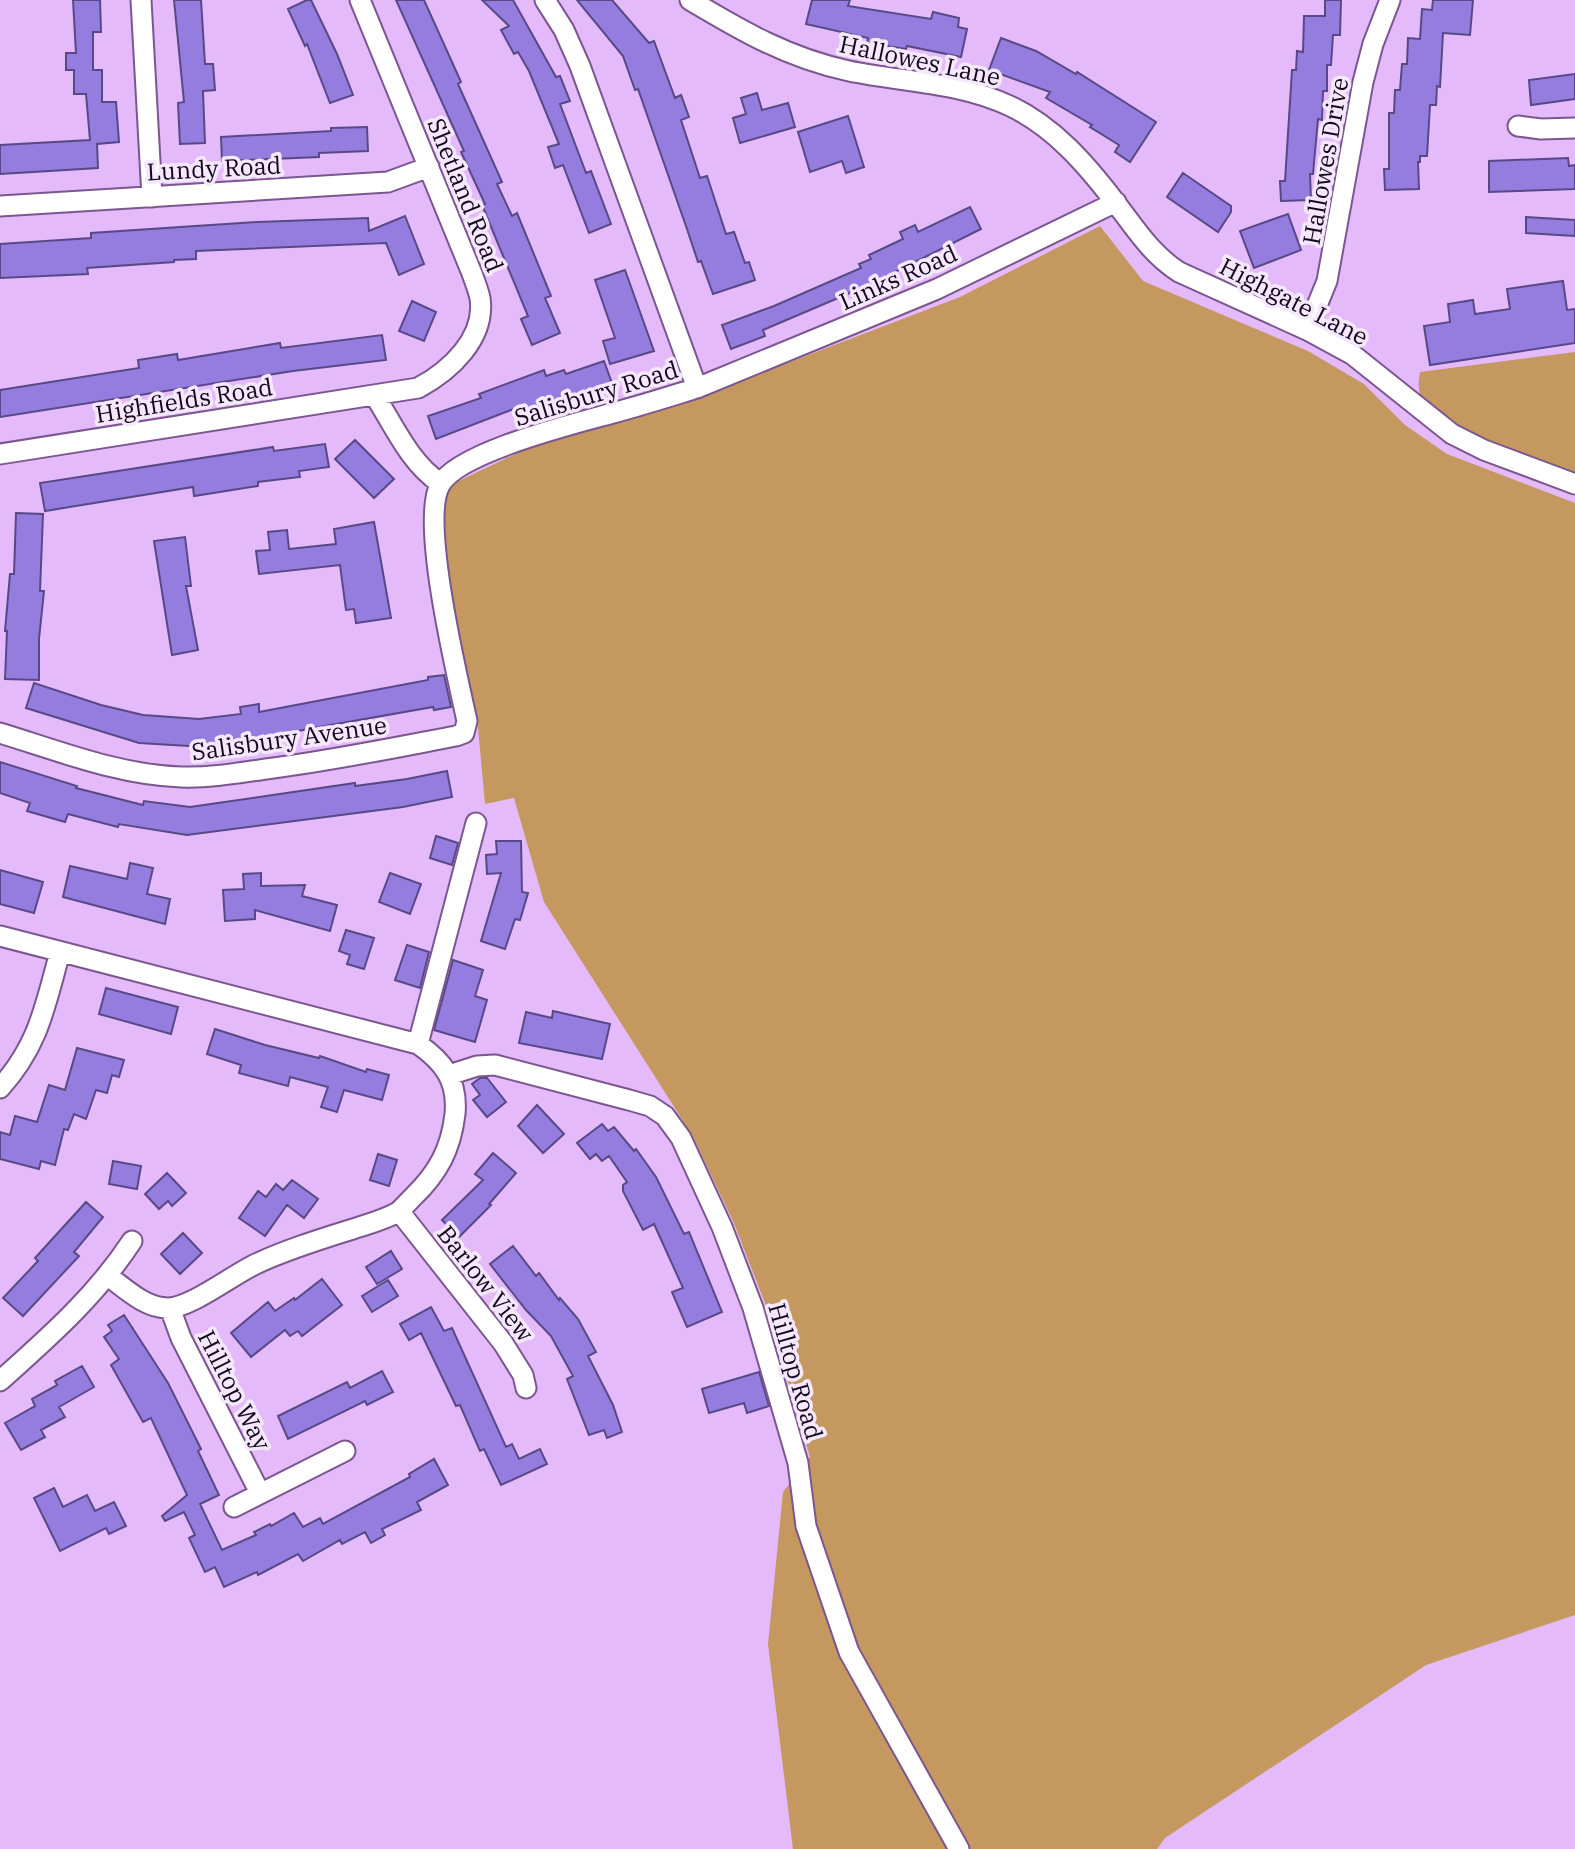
<svg xmlns="http://www.w3.org/2000/svg" width="1575" height="1849" viewBox="0 0 1575 1849" font-family="'IBM Plex Serif',serif">
<style>
.green{fill:#c4985f}
.building{fill:#957de0;stroke:#584986;stroke-width:2}
.lines{fill:none;stroke-linecap:round;stroke-linejoin:round}
.minor-casing{stroke:#7b568f;stroke-width:23}
.minor{stroke:#fff;stroke-width:19}
.labels{text-anchor:middle;dominant-baseline:central;stroke-width:7;stroke-linejoin:round;paint-order:stroke}
.street-label{font-size:24px;fill:#14061c;stroke:#f5e8fc}
</style>
<rect width="100%" height="100%" fill="#e4bafb"/>
<!-- green -->
<path class="green" d="M1100 226 1143 281 1308 351 1364 384 1405 425 1447 454 1575 503V1615L1426 1665 1165 1838 1157 1849H793L768 1644 783 1492 810 1457 765 1303 733 1221 692 1135 544 902 514 798 485 804 478 728 445 570 443 510 444 488 526 449 693 399 960 297Z
M1575 352V476L1466 434 1422 400C1418 390 1418 383 1420 372Z"/>
<!-- building -->
<path class="building" d="M73 0H100L101 32H93V70H102V102H116L119 142 97 144 98 168 0 174V145L90 140 86 94H74V70H66V53H76Z
M174 0H201L205 64H213L215 90 203 91 205 143 180 144 178 103 184 102Z
M307 0H311L337 54 353 95 330 103 307 44 305 46 288 9Z
M396 0H424L461 82 458 84 502 182 497 184 512 216 517 213 551 296 545 298 560 333 532 345 521 319 528 316 482 205 485 204 461 152 464 151Z
M482 0H513L556 77 560 76 570 101 560 104 586 173 591 171 611 224 589 233 563 165 555 168 548 147 559 144 529 71 518 52 514 54 501 30 509 26Z
M577 0H612L649 43 654 41 675 98 681 95 689 117 681 120 700 178 707 176 726 234 734 232 745 263 749 262 755 280 713 294 701 261 698 262 687 229 638 89 635 90 623 56Z
M812 0H850L848 6 931 19 933 12 959 18 958 27 967 29 961 57 907 46 906 49 867 43 868 38 806 24Z
M1325 0H1341L1340 35H1333L1331 65H1327V91H1323L1322 120 1318 119 1313 174H1310L1311 200 1281 201 1280 181H1285L1292 70H1296L1297 51 1303 52 1304 16H1325Z
M1433 0H1473L1470 35 1443 33 1440 87 1437 86 1436 105H1430L1427 156H1420V162H1418L1419 189 1385 190 1384 169H1389V113H1394L1395 90H1400L1402 64H1407L1408 38 1420 39 1422 9 1432 10Z
M1001 38 1036 51 1076 74 1077 72 1156 122 1130 162 1115 152 1119 145 1090 127 1092 125 1046 98 1050 92 989 70Z
M1575 74V99L1531 105 1529 80Z
M757 93 762 110 788 103 795 127 740 143 733 118 746 114 741 98Z
M848 116 864 167 846 173 842 161 810 172 798 132Z
M367 127 368 151 319 153V157L222 161 221 137 331 131V128Z
M1568 158 1569 166 1575 165V189L1489 192V161Z
M1183 173 1231 206V212L1218 232 1167 197Z
M970 207 981 229 871 284 763 330 765 336 731 349 722 325 774 306 861 268 859 264 871 259 869 255 903 239 900 232 915 225 918 232Z
M1288 214 1301 250 1254 268 1240 231Z
M405 216 424 264 399 275 386 243 196 251V259L174 260V262L87 268 88 274 0 278V244L91 238V233L257 222 368 218 369 231Z
M1526 217 1575 220V236L1526 233Z
M625 270 654 351 610 364 603 341 615 338 595 280Z
M1563 281 1567 310 1575 309V343L1430 365 1424 326 1450 322 1448 304 1473 300 1475 314 1510 309 1507 289Z
M412 301 436 312 424 341 399 331Z
M382 335 386 360 293 371 0 417V390L139 368 138 360 177 354 178 360 280 343 281 348Z
M604 361 613 386 584 396 582 392 518 413 516 408 436 439 428 416 481 398 479 394 544 370 546 376 564 370 566 374Z
M355 440 394 479 374 498 335 459Z
M325 444 329 467 299 471 300 477 258 482V486L194 496 193 487 45 511 40 483 273 447 274 451Z
M16 513 43 514 40 591H44L39 639V680L5 679 7 631H5L10 574H14Z
M374 522 391 618 356 623 354 609 346 610 340 565 259 574 256 551 270 550 268 532 287 530 289 549 336 544 334 529Z
M185 537 191 586H186L198 650 172 655 154 541Z
M444 675 451 707 434 710 433 707 308 729 263 738V740L206 747 139 743 26 708 34 683 101 705 143 715 199 719 241 714 240 707 259 704V712L428 680V677Z
M0 762 77 786 76 788 143 805 144 801 190 807 355 783V786L407 779 447 771 452 797 403 807 187 835 119 824 118 827 68 814 65 822 27 811 30 803 0 793Z
M436 836 458 843 452 865 430 858Z
M496 841H521L522 892 528 893 520 920 515 919 505 949 481 941 501 873 487 874 486 855 497 854Z
M130 863 153 868 147 894 170 899 165 924 63 897 70 866 127 879Z
M0 870 43 882 34 913 0 904Z
M261 873V886L305 885 302 896 337 905 330 931 255 910V919L225 921 223 890 244 889 243 874Z
M390 873 421 884 410 914 379 902Z
M346 930 374 938 364 969 347 964 350 955 339 951Z
M407 945 429 952 420 988 395 980Z
M453 960 483 970 475 996 487 1000 475 1042 434 1030Z
M106 988 178 1007 171 1034 99 1014Z
M553 1011 610 1024 602 1059 519 1043 526 1012 552 1018Z
M215 1029 265 1045 319 1058 320 1056 366 1072 367 1069 389 1075 382 1100 344 1090 337 1112 321 1107 328 1087 290 1077 288 1086 239 1073 241 1065 207 1054Z
M77 1048 124 1060 119 1077 112 1075 107 1093 96 1090 86 1119 74 1114 68 1130 64 1129 55 1165 41 1161 39 1169 0 1159V1132L10 1135 15 1116 37 1122 49 1085 65 1090Z
M480 1078H487L506 1102 487 1117 473 1100 480 1095 472 1084Z
M537 1105 564 1134 543 1153 518 1126Z
M602 1124 608 1131 614 1127 634 1151 636 1149 656 1177 684 1234 689 1232 722 1312 687 1327 672 1292 683 1288 654 1224 643 1230 623 1191V1185L627 1182 609 1156 602 1161 596 1154 590 1159 577 1143Z
M493 1153 516 1173 489 1204 491 1205 459 1237 442 1220 483 1180 475 1174Z
M378 1154 397 1160 389 1186 370 1180Z
M113 1161 141 1166 137 1189 109 1184Z
M167 1173 186 1193 172 1206 168 1201 159 1209 145 1194Z
M292 1180 318 1199 304 1218 287 1205 265 1236 239 1218 258 1191 266 1197 276 1184 283 1190Z
M86 1202 103 1217 74 1252 79 1256 23 1316 3 1298 38 1261 35 1258Z
M183 1233 202 1253 180 1274 161 1254Z
M513 1246 536 1276 539 1273 559 1300 560 1298 578 1319 596 1352 588 1356 613 1405 622 1432 607 1438 604 1430 589 1435 567 1379 573 1376 551 1336 526 1310 490 1264Z
M391 1251 402 1269 377 1284 366 1267Z
M322 1279 342 1305 302 1336 298 1331 290 1336 285 1330 251 1357 231 1333 268 1302 275 1311 294 1298 295 1300Z
M388 1280 398 1296 372 1312 362 1296Z
M431 1307 444 1331 452 1328 506 1447 512 1444 519 1459 540 1449 547 1464 501 1485 484 1449 480 1451 460 1405 456 1406 421 1333 409 1340 400 1324Z
M124 1315 168 1383 201 1449 198 1451 219 1495 200 1504 222 1550 256 1535 254 1532 270 1524 271 1526 294 1513 303 1527 320 1518 323 1524 410 1477 409 1474 434 1459 448 1485 417 1502 421 1510 382 1529 385 1535 371 1543 365 1532 342 1544 340 1540 303 1561 298 1554 258 1575 257 1572 224 1587 215 1567 205 1572 189 1538 195 1535 184 1512 165 1521 162 1516 187 1495 151 1418 143 1422 111 1365 119 1359 104 1337 112 1331 108 1325Z
M82 1366 94 1387 59 1407 65 1417 41 1430 45 1437 21 1450 5 1423 35 1406 32 1399 57 1385 55 1381Z
M382 1371 393 1392 367 1405 365 1401 288 1439 278 1416 347 1382 350 1388Z
M759 1372 769 1406 747 1413 744 1403 709 1413 702 1389Z
M54 1488 63 1507 87 1495 95 1511 114 1502 126 1526 109 1534 106 1528 60 1551 34 1498Z"/>
<g class="lines">
<!-- minor casing -->
<g class="minor-casing">
<path id="minor" d="M141 0 152 197
M690 0C742 31 788 58 849 71 902 82 960 82 1010 106 1054 127 1086 164 1115 202 1135 228 1151 254 1179 272L1307 330 1353 355 1452 434 1484 450 1575 484
M1518 126 1541 129 1575 128
M0 206 388 182 429 167
M1307 330 1327 281 1363 82 1373 44 1390 0
M697 388 937 289 1116 202
M375 396C394 426 410 463 440 483
M0 454 418 388C450 371 486 338 480 298 478 289 474 279 471 271L360 0
M0 733C59 751 119 775 181 777 210 778 238 773 266 769 330 761 393 748 456 736L464 733 467 721C457 675 420 521 440 485 458 451 582 422 620 411 646 404 671 396 697 388L580 66 564 30 545 0
M0 936 418 1044C444 1062 458 1081 455 1114 451 1149 438 1173 413 1197 408 1202 403 1208 398 1212 384 1220 368 1224 353 1229 321 1239 288 1249 258 1263 235 1273 191 1308 168 1308 145 1308 126 1289 108 1276
M418 1044 476 823
M449 1075 477 1066 495 1065 629 1100 650 1106 665 1116 681 1138 722 1227 753 1308 798 1463 806 1526 849 1652 959 1849
M0 1088C39 1045 45 1006 60 952
M399 1211 503 1343 523 1375 526 1388
M170 1308 181 1338 260 1493
M0 1381C49 1337 96 1296 132 1241
M234 1507 345 1451"/>
</g>
<!-- minor -->
<use href="#minor" class="minor"/>
</g>
<g class="labels">
<!-- street labels -->
<g class="street-label">
<text transform="translate(920 60) rotate(12)">Hallowes Lane</text>
<text transform="translate(1325 161) rotate(-80)">Hallowes Drive</text>
<text transform="translate(214 168) rotate(-3)">Lundy Road</text>
<text transform="translate(466 195) rotate(68)">Shetland Road</text>
<text transform="translate(898 277) rotate(-24)">Links Road</text>
<text transform="translate(1294 301) rotate(27)">Highgate Lane</text>
<text transform="translate(596 393) rotate(-17)">Salisbury Road</text>
<text transform="translate(184 400) rotate(-9)">Highfields Road</text>
<text transform="translate(289 738) rotate(-8)">Salisbury Avenue</text>
<text transform="translate(486 1283) rotate(52)">Barlow View</text>
<text transform="translate(796 1371) rotate(74)">Hilltop Road</text>
<text transform="translate(235 1390) rotate(63)">Hilltop Way</text>
</g>
</g>
</svg>
